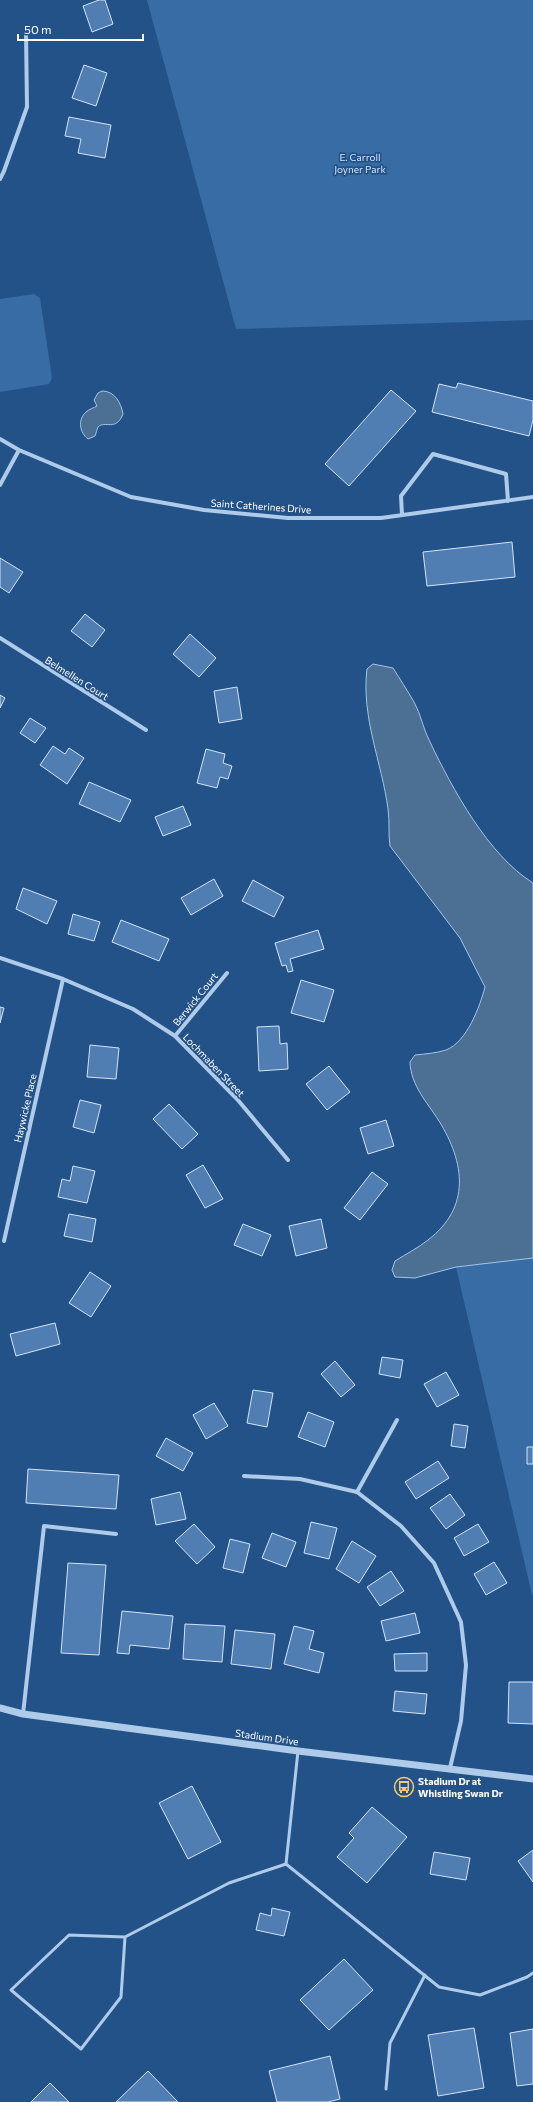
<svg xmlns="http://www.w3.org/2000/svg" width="533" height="2102" viewBox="0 0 533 2102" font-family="Commissioner,sans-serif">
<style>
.green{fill:#376ca4}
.water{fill:#4c6f94;stroke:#a2c6ea}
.building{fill:#507eb2;stroke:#d3e4f7}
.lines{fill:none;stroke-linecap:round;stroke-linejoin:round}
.service{stroke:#aecbe9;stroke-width:3}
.minor{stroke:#aecbe9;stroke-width:4}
.tertiary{stroke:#aecbe9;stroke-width:7}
.labels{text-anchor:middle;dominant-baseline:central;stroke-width:3.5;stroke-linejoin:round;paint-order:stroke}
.park-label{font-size:10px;fill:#d3e4f7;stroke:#235288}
.street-label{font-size:10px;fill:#fff;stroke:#235288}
.poi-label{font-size:10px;font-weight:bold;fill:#fff;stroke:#235288;text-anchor:start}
</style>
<rect width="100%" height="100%" fill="#235288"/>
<!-- green -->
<path class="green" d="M147 0H533V320L236 329Z
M34 294 40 298 52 378 49 384 0 392V299Z
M533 1258V1595H532L456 1267Z"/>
<!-- water -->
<path class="water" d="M102 391C115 391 121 403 123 414 116 432 105 420 98 427 97 429 96 434 95 436L88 439C80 433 77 420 86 412 89 409 94 408 97 406L94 400 98 393Z
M373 664 393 668C400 679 407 690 414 702 421 714 423 729 430 742 452 788 488 855 533 883V1258L456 1267 415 1278 395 1277 392 1270 395 1261C406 1254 418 1248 428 1240 471 1207 465 1163 439 1121 427 1102 411 1086 410 1062L415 1055C425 1054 437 1053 446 1050 467 1042 480 1006 485 987L460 938 390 846C388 834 390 822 388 809 382 763 361 717 367 669Z"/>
<!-- building -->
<path class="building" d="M99 0H105L113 24 92 32 83 6Z
M84 65 107 73 96 106 72 98Z
M69 117 111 125 105 158 78 153 81 139 65 136Z
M458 383 533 401V420L529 436 432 412 439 384 456 388Z
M391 390 416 411 349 486 325 464Z
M512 542 515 577 427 586 423 552Z
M0 558 23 572 9 593 0 587Z
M85 614 105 630 92 647 71 631Z
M190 634 216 658 199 677 173 654Z
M237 687 242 719 219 723 214 691Z
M0 695 5 698 0 708Z
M30 718 46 728 35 743 20 733Z
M53 746 65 754 69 748 84 758 67 784 40 765Z
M206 749 225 754 223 763 232 766 228 779 220 777 217 788 197 783Z
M89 782 131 800 120 822 79 804Z
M183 806 191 825 163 836 155 817Z
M214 879 223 896 191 915 181 898Z
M253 880 284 897 274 917 242 901Z
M23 888 57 901 47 924 16 909Z
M73 914 100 922 94 941 68 934Z
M121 920 169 939 159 961 112 942Z
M318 930 324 949 290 959 293 971 288 972 286 965 282 966 275 943Z
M301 980 334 990 324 1022 291 1013Z
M0 1007 4 1008 0 1023Z
M279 1026 280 1044 287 1043 288 1069 259 1071 257 1027Z
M90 1045 119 1048 116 1079 87 1077Z
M329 1066 350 1092 327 1110 306 1084Z
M80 1100 101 1105 94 1133 73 1127Z
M169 1104 198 1134 182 1149 153 1119Z
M386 1120 394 1146 368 1154 360 1128Z
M203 1165 223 1199 205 1208 186 1175Z
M73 1166 95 1171 87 1203 58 1197 62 1179 70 1181Z
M372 1172 388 1184 360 1220 344 1208Z
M69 1214 96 1219 92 1242 64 1236Z
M321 1219 327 1248 296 1256 289 1226Z
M243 1224 271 1235 262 1256 234 1245Z
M90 1272 111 1286 91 1317 69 1303Z
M55 1323 60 1344 16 1356 10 1334Z
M382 1357 403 1360 400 1378 379 1374Z
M335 1361 355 1385 341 1397 321 1374Z
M446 1372 459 1395 437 1407 424 1384Z
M253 1390 273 1393 267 1427 247 1423Z
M214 1403 228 1426 206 1439 193 1415Z
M308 1412 334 1422 325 1447 298 1437Z
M454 1424 468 1426 465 1448 451 1446Z
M166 1438 193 1453 183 1471 156 1456Z
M527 1447H533V1464H527Z
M438 1461 449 1478 416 1499 405 1482Z
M28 1469 119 1475 116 1509 26 1503Z
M180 1492 186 1519 156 1525 151 1499Z
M450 1494 465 1515 446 1529 430 1508Z
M311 1522 337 1528 329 1559 304 1553Z
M194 1524 215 1547 197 1564 175 1541Z
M478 1524 489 1542 464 1556 454 1538Z
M272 1533 296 1542 286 1567 262 1558Z
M230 1539 250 1544 243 1573 223 1568Z
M352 1541 376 1556 359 1583 336 1569Z
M494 1562 507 1583 486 1595 474 1574Z
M68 1563 106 1565 99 1655 61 1653Z
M391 1571 404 1591 380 1606 367 1587Z
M122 1611 173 1616 169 1649 130 1645 129 1654 117 1653Z
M415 1613 420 1633 386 1641 381 1621Z
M185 1624 225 1626 222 1662 183 1659Z
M294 1626 314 1631 309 1649 324 1653 319 1673 284 1664Z
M235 1630 275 1634 271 1669 231 1664Z
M427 1653V1671H395L394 1654Z
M509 1682H533V1724L508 1723Z
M395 1691 427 1694 425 1714 393 1711Z
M192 1786 221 1842 188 1859 159 1803Z
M372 1807 407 1837 367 1883 337 1857 354 1838 349 1833Z
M533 1850V1882L518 1861Z
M434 1852 470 1858 466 1880 430 1874Z
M272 1908 290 1912 284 1936 256 1930 260 1913 271 1916Z
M344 1959 373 1990 329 2030 300 2000Z
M474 2028 484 2088 438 2096 428 2035Z
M533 2029V2084L517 2086 510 2033Z
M330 2056 340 2099 328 2102H277L269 2071Z
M148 2071 178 2102H116Z
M50 2083 69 2102H31Z"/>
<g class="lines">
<!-- service -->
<path class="service" d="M298 1751 286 1864 439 1987 480 1995 527 1977 533 1973
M125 1937 121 1997 81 2049 11 1990 69 1935 125 1937 229 1883 286 1864
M386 2089 390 2043 425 1975"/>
<!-- minor -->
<path class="minor" d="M0 179 4 171 27 107 26 32
M0 439 19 450 131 497 204 510 288 518H381L533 497
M0 485 19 450
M402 515 401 496 433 454 506 474 508 501
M0 638 146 730
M0 958 63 979 133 1009 175 1036 237 1099 288 1160
M175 1036 227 973
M4 1241 63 979
M244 1476 300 1479 357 1492 401 1526 434 1563 461 1622 466 1665 461 1721 450 1768
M357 1492 397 1420
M23 1714 44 1526 116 1534"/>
<!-- tertiary -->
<path class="tertiary" d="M0 1708 23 1714 298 1751 533 1779"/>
</g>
<!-- icons -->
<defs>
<g id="bus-ring" transform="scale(1)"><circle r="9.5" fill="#235288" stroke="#f4cb71" stroke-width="1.5"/><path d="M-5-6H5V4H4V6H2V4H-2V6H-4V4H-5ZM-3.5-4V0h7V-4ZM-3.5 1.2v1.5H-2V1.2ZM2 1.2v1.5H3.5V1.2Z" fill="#f4cb71"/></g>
</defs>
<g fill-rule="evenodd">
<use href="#bus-ring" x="404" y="1787"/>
</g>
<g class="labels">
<!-- park labels -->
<g class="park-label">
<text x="360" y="157">E. Carroll<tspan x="360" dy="12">Joyner Park</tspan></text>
</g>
<!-- street labels -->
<g class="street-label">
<text transform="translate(261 506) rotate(4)">Saint Catherines Drive</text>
<text transform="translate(77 678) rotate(32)">Belmellen Court</text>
<text transform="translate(195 999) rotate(-51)">Berwick Court</text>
<text transform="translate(214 1065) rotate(46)">Lochmaben Street</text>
<text transform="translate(25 1108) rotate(-77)">Haywicke Place</text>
<text transform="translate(267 1737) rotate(8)">Stadium Drive</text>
</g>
<!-- poi labels -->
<g class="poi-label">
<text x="418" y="1781">Stadium Dr at<tspan x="418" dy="12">Whistling Swan Dr</tspan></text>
</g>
</g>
<!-- scale -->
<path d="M18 34v6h125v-6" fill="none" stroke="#ffffff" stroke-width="2"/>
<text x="24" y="34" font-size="12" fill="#ffffff" stroke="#235288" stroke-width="3" paint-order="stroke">50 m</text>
</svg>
